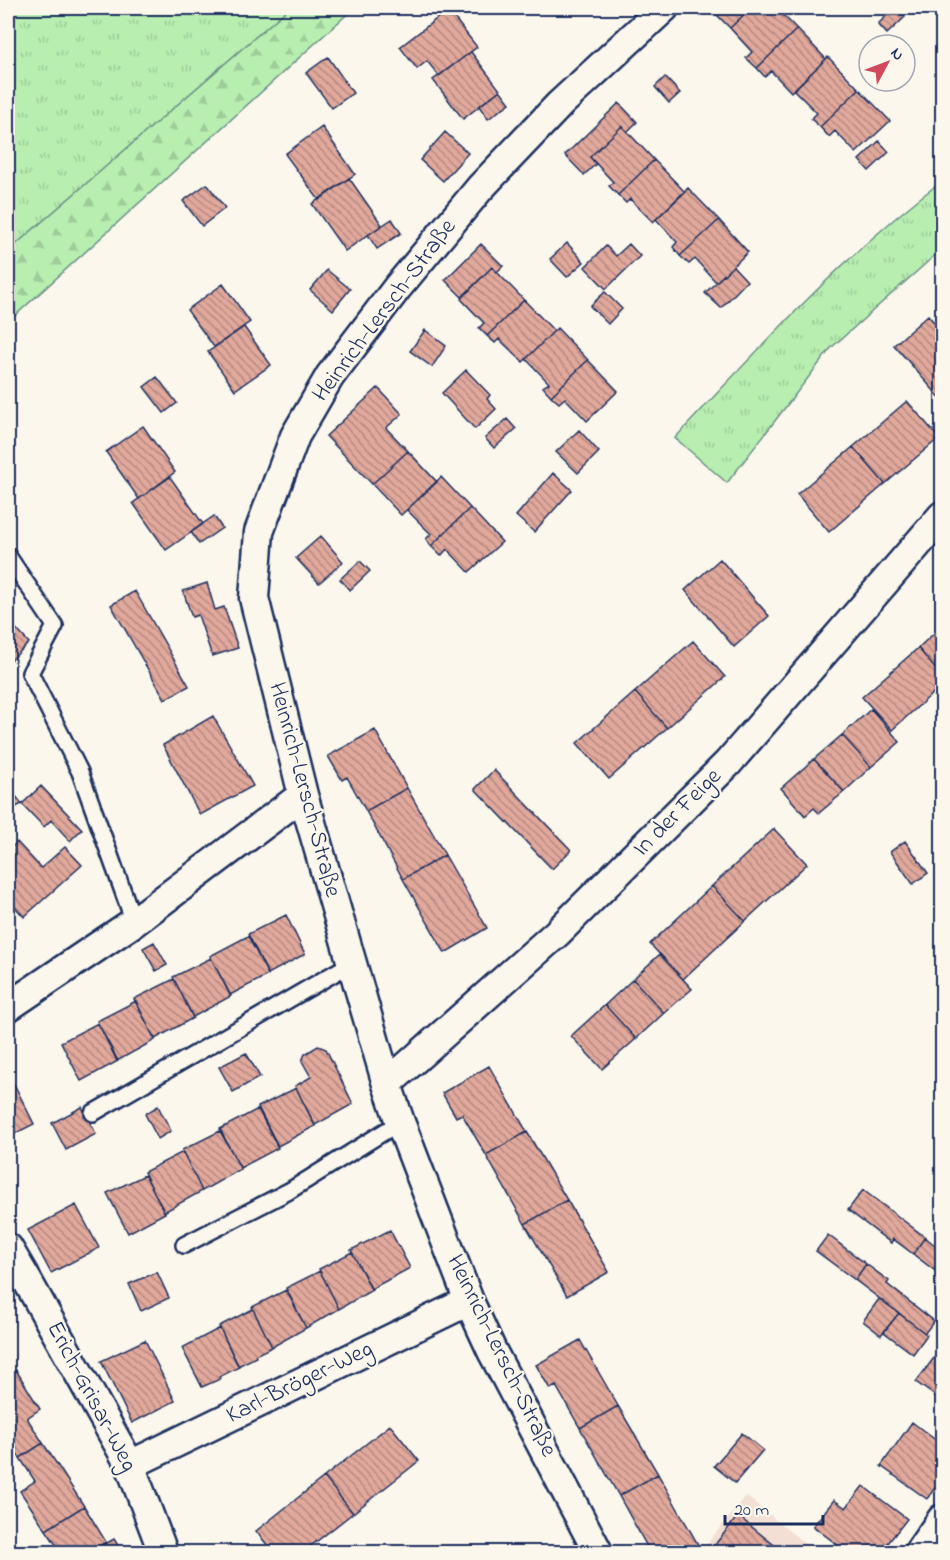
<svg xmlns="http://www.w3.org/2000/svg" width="950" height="1560" viewBox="0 0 950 1560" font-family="'Indie Flower',sans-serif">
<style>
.built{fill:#f3dfd4}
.forest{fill:url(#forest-firs);stroke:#6a8e87;stroke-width:1.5}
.park{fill:url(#park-tufts);stroke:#6a8e87;stroke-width:1.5}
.building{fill:url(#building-back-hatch);stroke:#1b2f5e;stroke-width:1.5}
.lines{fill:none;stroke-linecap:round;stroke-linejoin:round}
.lane-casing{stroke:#1b2f5e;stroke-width:20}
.street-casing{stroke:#1b2f5e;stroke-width:33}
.lane{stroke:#fbf7ec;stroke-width:15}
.street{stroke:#fbf7ec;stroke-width:28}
.labels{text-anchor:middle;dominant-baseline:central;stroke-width:4.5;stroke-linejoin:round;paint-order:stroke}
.street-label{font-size:24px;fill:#1b2f5e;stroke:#fbf7ec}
</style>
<defs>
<pattern id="forest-firs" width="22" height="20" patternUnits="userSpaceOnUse" patternTransform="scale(1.5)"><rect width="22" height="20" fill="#b8eeb0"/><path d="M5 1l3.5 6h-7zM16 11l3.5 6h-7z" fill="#9ecc9a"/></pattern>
<pattern id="park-tufts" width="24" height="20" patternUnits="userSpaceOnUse" patternTransform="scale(1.5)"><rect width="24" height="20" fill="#b8eeb0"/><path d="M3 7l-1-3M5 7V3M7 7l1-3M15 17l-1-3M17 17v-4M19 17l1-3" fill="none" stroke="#9ecc9a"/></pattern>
<pattern id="building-back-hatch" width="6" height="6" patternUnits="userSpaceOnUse" patternTransform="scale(1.5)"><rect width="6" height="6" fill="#e1a89c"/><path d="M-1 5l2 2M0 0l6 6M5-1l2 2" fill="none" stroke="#b68982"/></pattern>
</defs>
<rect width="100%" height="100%" fill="#fbf7ec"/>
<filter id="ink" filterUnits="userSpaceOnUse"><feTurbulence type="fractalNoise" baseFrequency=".0167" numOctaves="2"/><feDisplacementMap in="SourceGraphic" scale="12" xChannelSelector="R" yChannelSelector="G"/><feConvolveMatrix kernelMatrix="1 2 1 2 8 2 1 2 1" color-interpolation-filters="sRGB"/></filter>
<g filter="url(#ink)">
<!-- built -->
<path class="built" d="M746 1496 815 1552H697L702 1550Z"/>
<!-- forest -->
<path class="forest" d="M8 8H354L8 322Z"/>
<!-- park -->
<path class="park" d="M8 8H289L8 251Z
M942 181V249L831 348 727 483 675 438C760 348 843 255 942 181Z"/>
<!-- building -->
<path class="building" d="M716 8H751L730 28 713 11Z
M751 8H776L797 29 757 68 746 58 752 52 730 28Z
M895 8 905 17 887 34 878 24Z
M448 10 477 47 439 76 427 61 417 69 400 47Z
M797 29 826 59 791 92 771 71 765 77 757 68Z
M471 52 500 90 463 119 433 80Z
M328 57 353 93 332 108 306 73Z
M828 57 859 89 820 127 811 119 817 113 794 90Z
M665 77 680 93 669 103 655 87Z
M859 89 890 121 856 153 835 131 829 137 820 127Z
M500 90 510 103 488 119 479 106Z
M619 103 637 122 627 132 622 126 590 157 596 164 584 175 565 155Z
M622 126 654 160 618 195 609 186 613 182 590 157Z
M322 127 355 174 319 200 285 154Z
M445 132 468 153 443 181 420 160Z
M879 141 889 152 869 171 859 160Z
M654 160 685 192 653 222 630 199 626 203 618 195Z
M349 178 382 225 345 251 312 204Z
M207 184 225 208 202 226 183 201Z
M688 188 719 220 680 256 673 247 677 242 656 219Z
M392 219 401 233 377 249 368 235Z
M719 220 748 252 716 282 695 259 689 264 680 256Z
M567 243 584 262 567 277 550 259Z
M481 244 503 266 497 272 492 267 462 297 445 280Z
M629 244 640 256 606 289 585 267 606 246 616 256Z
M733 266 747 281 721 308 705 293Z
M492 267 524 300 487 336 479 328 484 323 461 299Z
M327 270 350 289 333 310 310 290Z
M223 284 250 322 214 347 187 310Z
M605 292 622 309 608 324 590 306Z
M524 300 554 331 523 362 499 339 495 343 487 336Z
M928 315 942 332V400L894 345Z
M244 327 271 365 235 390 208 352Z
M557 328 588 360 551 396 543 387 549 383 526 359Z
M425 330 446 346 432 367 410 351Z
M588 360 618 391 587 421 565 398 559 403 551 396Z
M466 370 490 395 487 399 496 409 475 429 442 393Z
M157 377 177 403 164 413 144 387Z
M378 388 402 414 386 428 408 451 372 484 326 436Z
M907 401 939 438 885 484 853 447Z
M507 419 516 429 494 448 485 438Z
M143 426 175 472 139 499 106 452Z
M579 430 599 452 578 473 556 452Z
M853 447 885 484 829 532 797 494Z
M408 451 437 482 401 515 372 484Z
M553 473 572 490 534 532 516 516Z
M170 477 203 524 166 550 133 503Z
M441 477 470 508 431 546 426 539 431 534 407 510Z
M470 508 502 542 469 572 447 549 441 556 431 546Z
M214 516 222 528 199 544 191 532Z
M321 536 343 562 319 583 296 558Z
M720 559 769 616 734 647 685 590Z
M360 561 370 571 350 590 340 579Z
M207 583 215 610 224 607 238 648 212 656 198 615 192 617 183 591Z
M135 591 189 686 165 699 111 605Z
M8 620 29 643 8 663Z
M942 626V677L918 648Z
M693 641 725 677 667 728 635 692Z
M918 648 942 677V685L892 730 862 697Z
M635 692 667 728 609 779 577 743Z
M871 709 900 742 871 767 842 735Z
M213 716 253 786 200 815 163 745Z
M375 730 407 788 366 811 347 777 342 780 328 756Z
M842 735 871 767 844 792 814 759Z
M814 759 844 792 819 813 814 808 805 816 781 788Z
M494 770 571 850 552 869 475 789Z
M8 786 22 804 8 811Z
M41 786 82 829 70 841 51 820 44 827 22 804Z
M407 788 445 855 403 879 366 811Z
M774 829 807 864 745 921 712 886Z
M905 841 928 873 913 884 890 852Z
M17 842 41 868 65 847 82 865 24 917 8 899V872L11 869 8 865V851Z
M445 855 487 928 445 953 403 879Z
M712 886 745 921 683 979 650 944Z
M286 915 305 954 268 974 248 934Z
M248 936 268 975 230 995 210 956Z
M154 942 167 965 156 971 143 948Z
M660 954 692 989 664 1013 633 979Z
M211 958 231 996 193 1017 173 977Z
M174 979 193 1018 155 1039 134 999Z
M633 979 664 1013 636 1039 605 1005Z
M136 1001 155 1040 117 1061 97 1021Z
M605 1005 636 1039 602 1069 571 1036Z
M98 1023 118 1061 81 1081 61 1042Z
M318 1046 326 1049 353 1104 315 1125 295 1086 311 1077 302 1061 305 1054Z
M246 1053 260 1077 233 1092 219 1067Z
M489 1066 527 1132 486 1155 462 1114 456 1117 442 1093Z
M13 1082 34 1124 8 1137V1085Z
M296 1088 315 1126 278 1146 258 1107Z
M158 1106 171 1131 158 1139 145 1114Z
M82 1107 96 1134 66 1150 52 1123Z
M258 1109 278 1148 240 1168 220 1129Z
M220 1131 241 1169 202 1191 182 1150Z
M527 1132 567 1200 525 1224 486 1155Z
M183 1152 202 1191 164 1212 144 1172Z
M145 1175 165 1213 128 1233 107 1193Z
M863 1190 925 1237 913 1254 893 1239 891 1243 848 1210Z
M567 1200 609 1272 567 1296 525 1224Z
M76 1205 99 1248 51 1273 28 1230Z
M390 1230 410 1268 371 1289 351 1250Z
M828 1235 866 1264 855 1280 816 1251Z
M925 1237 942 1251V1276L913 1254Z
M352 1252 372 1290 339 1309 319 1269Z
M866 1264 889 1281 887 1284 934 1321 925 1333 855 1280Z
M320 1271 339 1309 306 1328 286 1288Z
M157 1272 169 1298 141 1311 129 1284Z
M286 1290 306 1328 272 1347 252 1307Z
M879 1299 899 1313 881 1335 863 1321Z
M253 1309 272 1347 255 1355 256 1357 238 1366 219 1326Z
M899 1313 927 1335 913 1354 884 1332Z
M220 1328 239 1367 219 1377 220 1379 202 1387 182 1348Z
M145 1340 175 1401 132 1423 101 1361Z
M580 1340 618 1406 580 1428 556 1386 550 1389 536 1365Z
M942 1347V1401L916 1382Z
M16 1370 40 1409 27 1418 43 1443 20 1458 8 1440V1375Z
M618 1406 658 1474 619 1496 580 1428Z
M912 1422 942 1445V1478L927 1499 881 1466Z
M390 1425 419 1461 353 1513 324 1477Z
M742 1433 763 1450 735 1483 714 1466Z
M43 1443 84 1506 46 1530 20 1491 35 1481 20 1458Z
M658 1474 701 1550 697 1552H650L619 1496Z
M324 1477 353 1513 303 1552H273L256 1531Z
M863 1486 907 1519 881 1552H847L813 1526 834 1500 846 1508Z
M84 1506 106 1542 89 1552H61L46 1530Z
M738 1516 783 1552H709Z
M114 1539 122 1552H91Z"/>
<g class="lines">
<!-- lane casing -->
<g class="lane-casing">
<path id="lane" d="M8 556 55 626 30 673 80 772 134 922
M93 1113 352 963
M184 1245 289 1191 400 1122"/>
</g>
<!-- street casing -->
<g class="street-casing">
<path id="street" d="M8 1007 134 922 303 795
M387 1084 557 933 728 763 942 516
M8 1248 28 1282 130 1465 163 1552
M130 1465 469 1301
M598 1552 492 1351 469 1301 400 1122 387 1084 303 795 254 598 259 532 295 436 330 376 397 288 480 188 560 104 664 8
M919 1552 942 1519"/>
</g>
<!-- lane -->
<use href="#lane" class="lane"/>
<!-- street -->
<use href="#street" class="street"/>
</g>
</g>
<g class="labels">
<!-- street labels -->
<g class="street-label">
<text transform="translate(385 311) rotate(-53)">Heinrich-Lersch-Straße</text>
<text transform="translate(304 790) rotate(75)">Heinrich-Lersch-Straße</text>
<text transform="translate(678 813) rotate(-45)">In der Feige</text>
<text transform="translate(501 1356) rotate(64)">Heinrich-Lersch-Straße</text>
<text transform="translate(300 1383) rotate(-26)">Karl-Bröger-Weg</text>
<text transform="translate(91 1397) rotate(62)">Erich-Grisar-Weg</text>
</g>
</g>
<!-- margin -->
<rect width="950" height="1560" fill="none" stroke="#fbf7ec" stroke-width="30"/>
<rect x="15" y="15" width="920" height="1530" fill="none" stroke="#1b2f5e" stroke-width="2" filter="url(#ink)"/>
<!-- north arrow -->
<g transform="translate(887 63) rotate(49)"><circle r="28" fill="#fbf7ec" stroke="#a1a7b3" stroke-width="1.5"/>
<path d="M0-4.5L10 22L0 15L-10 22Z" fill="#d1495b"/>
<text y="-9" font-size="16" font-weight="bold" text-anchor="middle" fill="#1b2f5e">N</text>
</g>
<!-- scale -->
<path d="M725 1515v9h98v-9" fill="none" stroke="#1b2f5e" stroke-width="3"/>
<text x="734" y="1515" font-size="18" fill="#1b2f5e" stroke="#fbf7ec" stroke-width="4.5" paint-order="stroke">20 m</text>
</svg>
